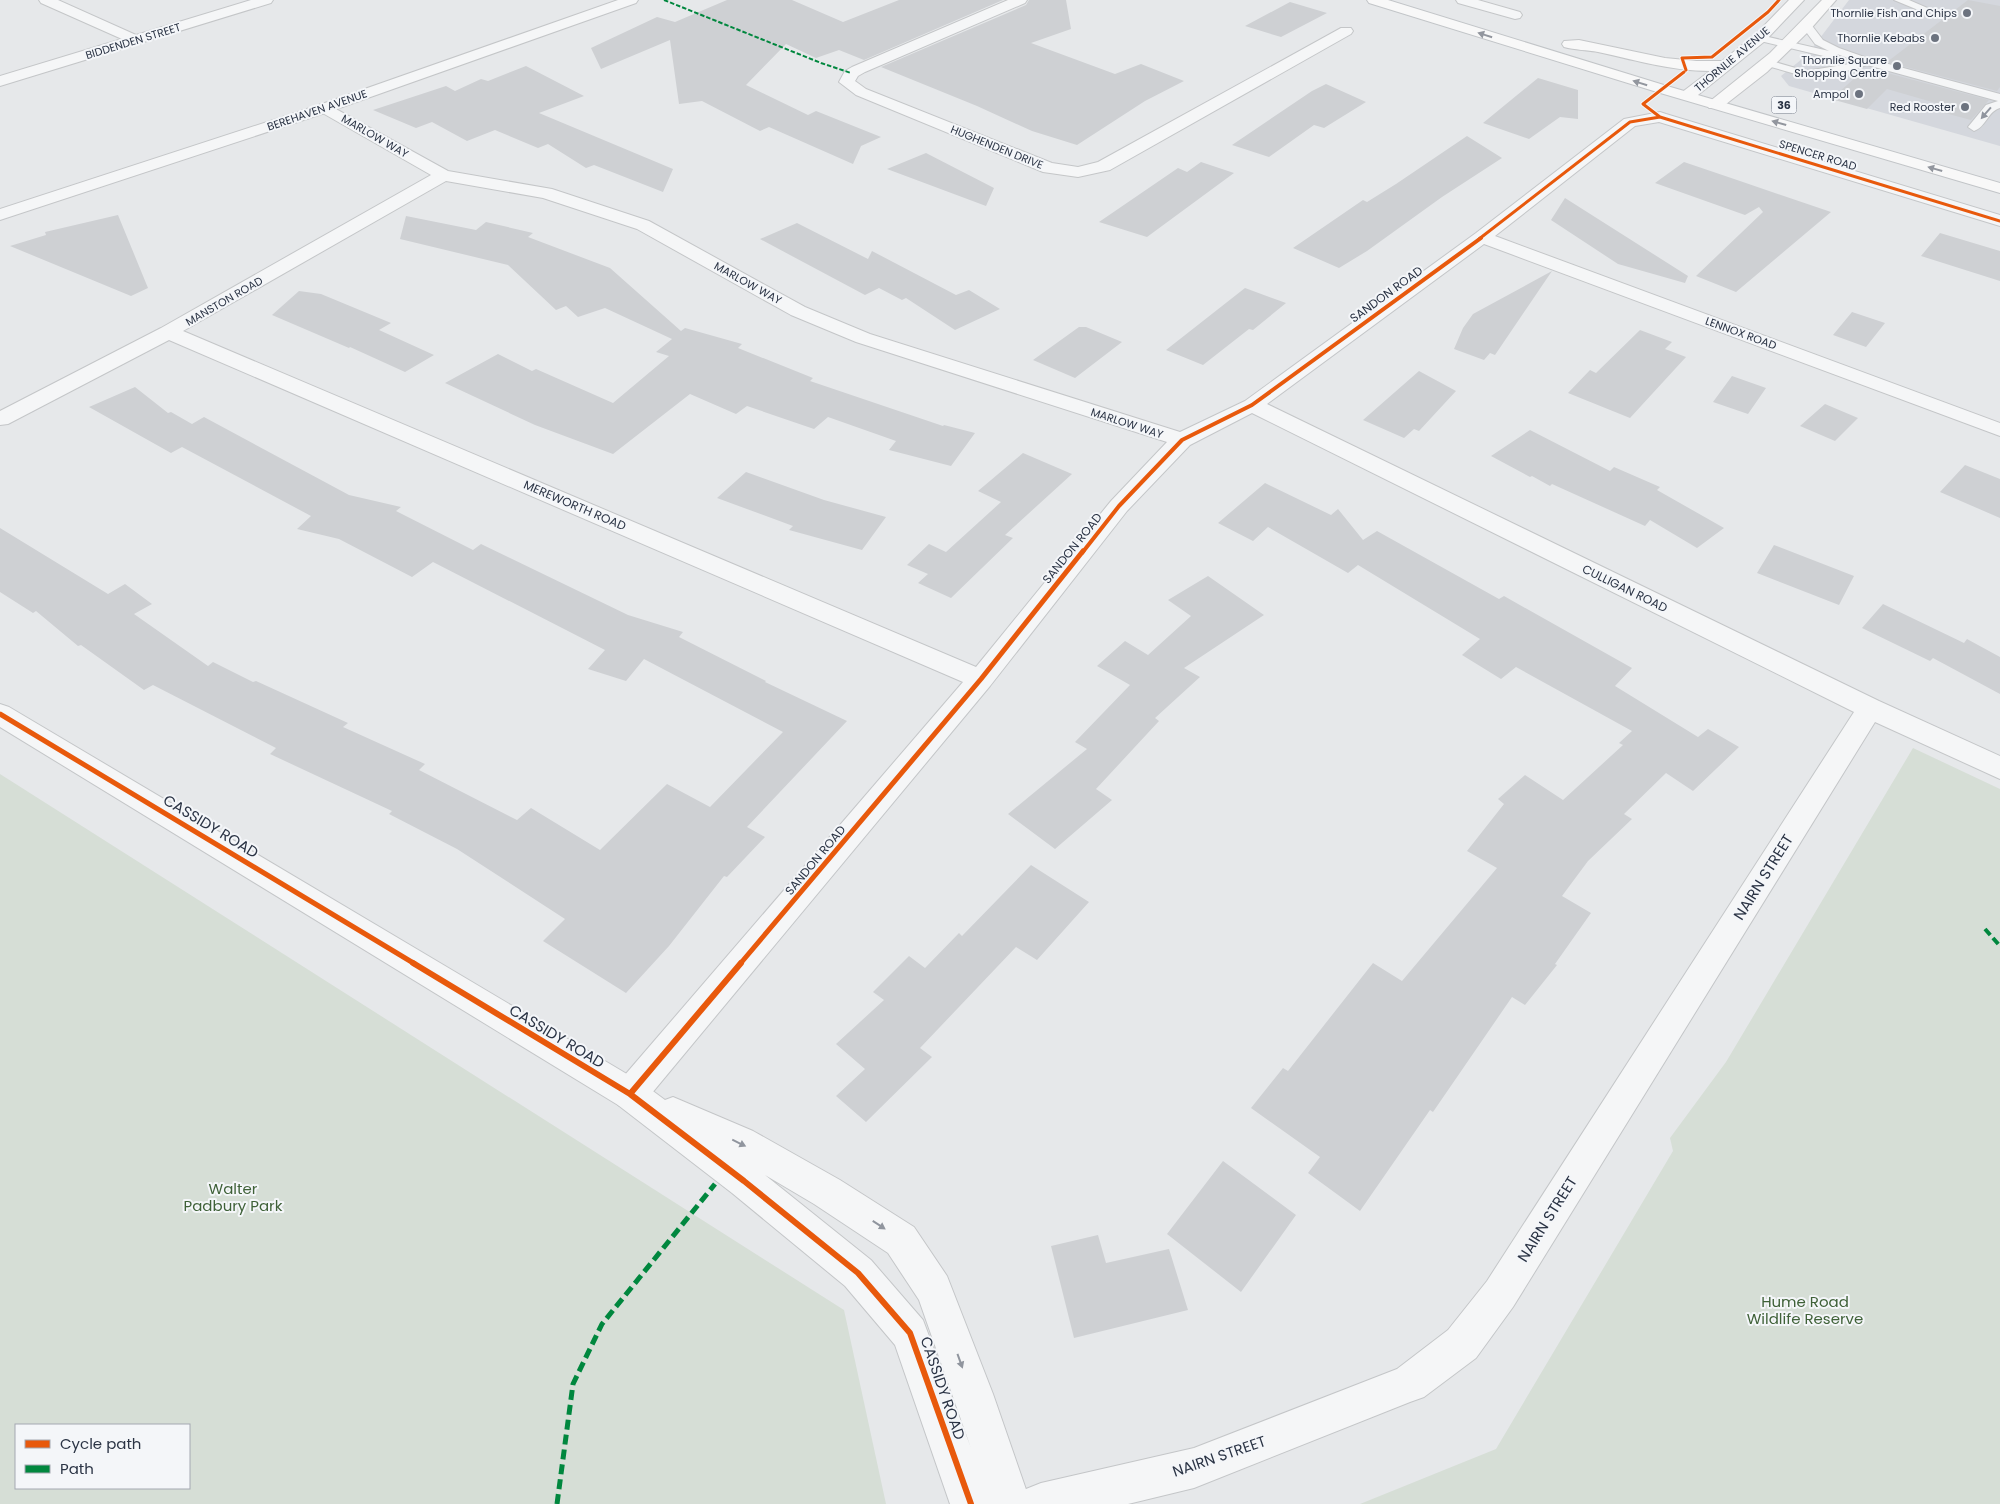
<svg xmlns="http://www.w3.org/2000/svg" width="2000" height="1504" viewBox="0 0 2000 1504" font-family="Poppins,sans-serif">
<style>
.built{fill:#d4d7dd}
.green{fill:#d6ded6;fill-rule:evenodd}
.building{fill:#ced0d3}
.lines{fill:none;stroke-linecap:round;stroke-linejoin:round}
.service-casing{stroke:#c4c6c8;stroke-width:2}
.minor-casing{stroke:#c4c6c8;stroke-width:2}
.tertiary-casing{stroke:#c4c6c8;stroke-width:2}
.secondary-casing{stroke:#c4c6c8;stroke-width:2}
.primary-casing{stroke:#c2c5c8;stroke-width:2}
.service{fill:#f5f6f7;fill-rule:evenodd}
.minor{fill:#f5f6f7;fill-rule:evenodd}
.tertiary{fill:#f5f6f7;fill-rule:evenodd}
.secondary{fill:#f8f8f8;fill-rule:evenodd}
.primary{fill:#f8f8f8;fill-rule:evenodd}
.quiet-far2{stroke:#00873e;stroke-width:2;stroke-dasharray:4.5 2;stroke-linecap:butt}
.quiet-far1{stroke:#00873e;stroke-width:4;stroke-dasharray:8 4;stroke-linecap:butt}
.quiet{stroke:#00873e;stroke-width:5;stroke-dasharray:10 5;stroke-linecap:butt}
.cycleway-far3-casing{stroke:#f4f6f9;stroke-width:5}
.cycleway-far2-casing{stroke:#f4f6f9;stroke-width:6}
.cycleway-far1-casing{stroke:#f4f6f9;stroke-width:8}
.cycleway-casing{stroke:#f4f6f9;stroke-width:9}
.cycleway-far3{stroke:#e8590c;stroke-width:3}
.cycleway-far2{stroke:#e8590c;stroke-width:4}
.cycleway-far1{stroke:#e8590c;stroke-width:5}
.cycleway{stroke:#e8590c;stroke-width:6}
.oneway{fill:#92969e}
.oneway2{fill:#90959e}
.poi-dot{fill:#6c737f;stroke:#f4f6f9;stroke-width:2}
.labels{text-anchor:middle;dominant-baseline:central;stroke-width:4;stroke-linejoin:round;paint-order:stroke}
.far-poi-label{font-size:11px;fill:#2b3445;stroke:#f4f6f9;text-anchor:end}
.far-street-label{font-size:11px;fill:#2b3445;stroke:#f4f6f9}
.shield{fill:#f4f6f9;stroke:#676e7b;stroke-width:1}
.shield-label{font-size:11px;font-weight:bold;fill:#2b3445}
.street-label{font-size:12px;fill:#2b3445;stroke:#f4f6f9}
.near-street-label{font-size:15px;fill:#2b3445;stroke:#f4f6f9}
.near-park-label{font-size:15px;fill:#3f6138;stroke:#f4f6f9}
</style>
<rect width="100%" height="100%" fill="#e6e8ea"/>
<!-- built -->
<path class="built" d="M1849 0H2000V146L1789 86 1781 76 1807 55Z"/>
<!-- green -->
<path class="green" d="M1913 748 2000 789V1504H1360L1496 1449 1673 1151 1670 1138 1726 1062Z
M0 774 844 1310 886 1504H0ZM16 1425H189V1488H16Z"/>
<!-- building -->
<path class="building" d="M727 0H792L843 22 899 0H1003L864 60 839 50 816 58 786 44 746 85 808 115 816 111 881 137 861 146 853 164 769 127 760 131 702 101 679 104 670 40 601 69 591 48 657 17 675 22Z
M1029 0H1066L1071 29 1031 43 1115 74 1141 64 1184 81 1145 101 1077 145 1032 131 977 106 881 67 1026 5Z
M1968 0 2000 6V87L1997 91 1887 62Z
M1290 2 1327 13 1281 37 1245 26Z
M526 66 584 96 539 113 673 169 663 192 594 165 586 168 548 144 538 148 495 130 467 141 432 122 416 128 373 110 446 86 455 91 481 79 488 81Z
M1864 70 1873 72 1876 70 1989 100 1971 120 1941 112 1946 106 1887 89 1867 109 1831 99Z
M1538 78 1578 90V119L1560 117 1529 139 1483 123Z
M1326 84 1366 102 1324 128 1314 125 1269 157 1232 145 1312 91Z
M1467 136 1502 158 1442 197 1367 251 1339 268 1293 248 1363 200 1367 202 1396 184Z
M926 153 994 188 986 206 887 169Z
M1201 162 1234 173 1147 237 1099 222 1178 168 1187 172Z
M1684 162 1740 181 1831 212 1736 292 1696 276 1763 212 1759 207 1745 215 1655 183Z
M1565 198 1688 276 1685 283 1618 264 1551 220Z
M118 215 148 288 131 296 10 246 46 235 45 232Z
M406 216 476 230 486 222 533 233 528 237 610 268 681 331 685 328 742 344 738 348 813 378 810 381 943 426 944 425 975 433 951 466 889 450 896 441 828 417 814 429 747 406 736 414 690 394 613 454 535 425 445 383 498 354 532 371 536 369 613 403 669 356 656 352 672 339 605 308 578 317 566 306 556 310 508 265 400 239Z
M797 223 868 259 872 251 956 295 969 290 1000 309 955 330 906 298 902 300 879 288 865 295 760 239Z
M1940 233 2000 251V281L1921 256Z
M1552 271 1495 355 1490 353 1484 360 1454 349 1463 328 1473 314Z
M1245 288 1286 303 1253 330 1249 329 1203 365 1166 350Z
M299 291 321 294 391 323 379 330 434 355 405 372 350 347 349 348 272 315Z
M1852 312 1885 323 1866 347 1833 335Z
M1079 327H1086L1122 342 1075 378 1033 360Z
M1640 330 1672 342 1665 349 1686 357 1630 418 1568 393 1590 370 1596 373Z
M1419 371 1456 391 1419 431 1414 429 1404 438 1363 420Z
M1732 376 1766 388 1748 414 1713 402Z
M135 387 168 413 171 412 192 424 204 417 349 495 401 507 396 511 473 550 481 544 628 615 683 632 679 637 766 681 765 682 847 721 747 827 765 837 727 877 724 876 669 946 626 993 543 941 565 919 457 849 389 814 392 811 270 754 276 748 153 685 144 690 81 645 78 646 36 611 33 613 0 592V528L108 594 125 584 152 604 134 614 208 666 213 662 253 682 256 681 348 723 343 727 425 764 419 770 517 820 531 808 600 850 667 784 710 807 783 732 644 659 626 681 588 669 605 650 433 562 412 577 339 539 297 529 311 516 182 447 171 453 89 407Z
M1825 404 1858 418 1835 441 1800 426Z
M1530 430 1610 471 1614 467 1660 487 1657 490 1724 528 1697 548 1650 520 1645 526 1552 484 1550 486 1532 476 1530 477 1491 456Z
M1023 453 1072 474 1005 535 1013 538 951 598 918 583 928 574 907 565 929 544 946 552 1001 502 978 491Z
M1965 465 2000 479V518L1940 492Z
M746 472 824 500 886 517 862 550 789 530 793 526 717 498Z
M1265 483 1331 515 1338 509 1363 540 1377 531 1499 599 1504 596 1632 668 1615 686 1698 737 1708 729 1739 747 1693 791 1666 773 1624 814 1632 819 1588 861 1562 896 1591 913 1555 964 1557 965 1525 1005 1512 997 1433 1112 1430 1110 1360 1211 1308 1173 1320 1157 1251 1108 1283 1068 1288 1071 1373 963 1402 981 1497 868 1467 851 1504 804 1498 799 1525 775 1563 800 1623 745 1619 743 1632 731 1516 667 1501 679 1462 655 1480 639 1358 565 1348 573 1268 527 1253 541 1218 523Z
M1774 545 1854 576 1839 605 1757 573Z
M1208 576 1264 615 1184 668 1200 677 1155 718 1159 721 1096 789 1112 800 1055 849 1008 814 1087 749 1075 742 1130 685 1097 666 1125 641 1148 655 1191 616 1168 600Z
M1883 604 1964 643 1967 639 2000 657V694L1933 658 1930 661 1862 628Z
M1031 865 1089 902 1037 960 1016 947 920 1048 932 1057 866 1122 836 1096 865 1069 836 1044 884 1000 873 992 909 956 925 968 959 933 962 936Z
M1223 1161 1296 1215 1241 1292 1167 1234Z
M1098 1235 1106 1263 1169 1249 1188 1310 1074 1338 1051 1246Z"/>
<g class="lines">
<!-- service casing -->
<g class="service-casing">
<path id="service" d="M1894 0H1909L1932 10 1927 13 1923 12Z
M1806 22 1810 23 1823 40 1839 48 1870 59 2000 94V108C1988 111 1986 127 1974 131L1968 127 1986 105 1998 101 1867 65 1851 70 1806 77 1764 65 1763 63 1768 60 1806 71 1849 64 1856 61 1837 54 1836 57 1832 58 1756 40 1755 38 1760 35 1829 51 1815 44 1801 25Z"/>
</g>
<!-- minor casing -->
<g class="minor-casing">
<path id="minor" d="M39 0H58L136 35 251 0H273L271 3 0 86V76L122 39 41 3Z
M1008 0H1027L1025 3 865 72 858 76 855 81 866 89 1052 163 1078 167 1098 162 1341 28H1351L1353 31 1351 34 1110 170 1078 177 1043 172 856 95 839 82 845 71 852 67Z
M1456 0H1478L1520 12 1522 15 1520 18 1515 19 1458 3Z
M325 103 448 171 552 189 649 221 805 307 870 334 1180 432 1245 401 1476 233 1624 119 1660 112 1666 114 2000 215V226L1659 122 1635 126 1495 236 2000 423V436L1484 244 1267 404 1879 701 2000 756V779L1875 722 1513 1307 1476 1358 1424 1397 1410 1402 1194 1488 1128 1504H1020L1026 1489 1041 1483 1194 1448 1397 1369 1448 1330 1487 1281 1854 712 1252 413 1190 445 1127 511 990 686 642 1105 630 1110 618 1105 613 1094 618 1083 963 682 169 340 8 424 0 425V411L161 328 431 175 319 111 317 108 319 105ZM446 181 543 198 637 229 791 315 856 342 1167 442 1111 501 976 667 183 331Z"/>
</g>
<!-- tertiary casing -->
<g class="tertiary-casing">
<path id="tertiary" d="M618 0H638L636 3 331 111 0 220V209L319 105Z
M0 704 9 707 642 1083 665 1100 673 1097 753 1131 840 1180 914 1227 947 1276 993 1394 1031 1504H950L895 1345 845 1286 732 1193 618 1105 0 727ZM765 1175 814 1204 888 1253 919 1300 971 1448 923 1320 871 1260Z"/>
</g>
<!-- secondary casing -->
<g class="secondary-casing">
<path id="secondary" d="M1789 0H1804L1765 41 1693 99H1681L1679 96 1681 93 1710 71C1671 71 1635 60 1598 52 1587 50 1575 50 1564 47L1562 44 1564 41 1579 40 1665 58 1696 61H1722L1755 35Z
M1822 0H1836L1808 32 1767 72 1721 108H1709L1707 105 1709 102 1770 53Z"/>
</g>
<!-- primary casing -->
<g class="primary-casing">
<path id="primary" d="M1367 0H1388L1667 86 2000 183V193L1657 92 1369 3Z"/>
</g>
<!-- service -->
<use href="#service" class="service"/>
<!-- minor -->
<use href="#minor" class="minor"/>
<!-- tertiary -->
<use href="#tertiary" class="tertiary"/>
<!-- secondary -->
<use href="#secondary" class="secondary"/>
<!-- primary -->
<use href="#primary" class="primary"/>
<!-- quiet-far2 -->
<path class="quiet-far2" d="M664 0 821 63 851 73"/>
<!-- quiet-far1 -->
<path class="quiet-far1" d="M1985 929 2000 946"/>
<!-- quiet -->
<path class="quiet" d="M557 1504 573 1384 602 1324 715 1184"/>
<!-- cycleway-far3 casing -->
<g class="cycleway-far3-casing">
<path id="cycleway-far3" d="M1686 70 1682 58 1712 57 1768 12 1779 0
M1660 117 1643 104 1684 72
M1479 239 1630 122 1660 117 2000 221"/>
</g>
<!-- cycleway-far2 casing -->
<g class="cycleway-far2-casing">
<path id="cycleway-far2" d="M1082 553 1119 506 1182 440 1252 405 1481 238"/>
</g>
<!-- cycleway-far1 casing -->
<g class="cycleway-far1-casing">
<path id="cycleway-far1" d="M0 714 415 964
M740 964 981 679 1083 551"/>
</g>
<!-- cycleway casing -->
<g class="cycleway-casing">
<path id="cycleway" d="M413 963 630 1094 744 1181 858 1273 910 1333 971 1504
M630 1094 741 963"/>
</g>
<!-- cycleway-far3 -->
<use href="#cycleway-far3" class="cycleway-far3"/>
<!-- cycleway-far2 -->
<use href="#cycleway-far2" class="cycleway-far2"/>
<!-- cycleway-far1 -->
<use href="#cycleway-far1" class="cycleway-far1"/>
<!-- cycleway -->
<use href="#cycleway" class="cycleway"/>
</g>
<!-- one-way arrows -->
<defs><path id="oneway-solid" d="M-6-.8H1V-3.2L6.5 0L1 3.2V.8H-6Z" transform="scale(1.25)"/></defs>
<g class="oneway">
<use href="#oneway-solid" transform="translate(1485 35) rotate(-162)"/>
<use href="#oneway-solid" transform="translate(1640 83) rotate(-163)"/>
<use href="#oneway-solid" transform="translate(1779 123) rotate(-164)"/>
<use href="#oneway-solid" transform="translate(1935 169) rotate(-164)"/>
</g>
<g class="oneway2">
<use href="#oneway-solid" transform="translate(1986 113) rotate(131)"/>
<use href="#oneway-solid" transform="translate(739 1143) rotate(26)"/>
<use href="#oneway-solid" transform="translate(879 1225) rotate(33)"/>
<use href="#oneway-solid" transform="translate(960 1361) rotate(70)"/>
</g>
<!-- markers -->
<g class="poi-dot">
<circle cx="1967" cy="13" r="5"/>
<circle cx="1935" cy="38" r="5"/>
<circle cx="1897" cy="66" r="5"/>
<circle cx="1859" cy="94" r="5"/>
<circle cx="1965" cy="107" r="5"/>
</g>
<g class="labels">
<!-- far-poi labels -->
<g class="far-poi-label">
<text x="1957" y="13">Thornlie Fish and Chips</text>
<text x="1925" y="38">Thornlie Kebabs</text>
<text x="1887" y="60">Thornlie Square<tspan x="1887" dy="13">Shopping Centre</tspan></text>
<text x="1849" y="94">Ampol</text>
<text x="1955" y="107">Red Rooster</text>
</g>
<!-- far-street labels -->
<g class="far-street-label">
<text transform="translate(133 41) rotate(-17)">BIDDENDEN STREET</text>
<text transform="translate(1732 59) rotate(-40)">THORNLIE AVENUE</text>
<text transform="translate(317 110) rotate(-19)">BEREHAVEN AVENUE</text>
<text transform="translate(375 136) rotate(30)">MARLOW WAY</text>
<text transform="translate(997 147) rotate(22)">HUGHENDEN DRIVE</text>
<text transform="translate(1818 155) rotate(17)">SPENCER ROAD</text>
<text transform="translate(748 283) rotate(29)">MARLOW WAY</text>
<text transform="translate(224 301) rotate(-30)">MANSTON ROAD</text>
<text transform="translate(1741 333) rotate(20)">LENNOX ROAD</text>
<text transform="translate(1127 423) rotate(18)">MARLOW WAY</text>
</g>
<!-- shield labels -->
<rect class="shield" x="1771.5" y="96.5" width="25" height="17" rx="4"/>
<g class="shield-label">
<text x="1784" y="105">36</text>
</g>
<!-- street labels -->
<g class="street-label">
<text transform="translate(1386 294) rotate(-36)">SANDON ROAD</text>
<text transform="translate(575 505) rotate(23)">MEREWORTH ROAD</text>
<text transform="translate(1072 548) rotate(-51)">SANDON ROAD</text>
<text transform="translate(1625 588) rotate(26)">CULLIGAN ROAD</text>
<text transform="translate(815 860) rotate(-50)">SANDON ROAD</text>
</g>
<!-- near-street labels -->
<g class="near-street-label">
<text transform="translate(211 826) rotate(31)">CASSIDY ROAD</text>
<text transform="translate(1763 877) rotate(-58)">NAIRN STREET</text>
<text transform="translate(557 1036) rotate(31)">CASSIDY ROAD</text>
<text transform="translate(1547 1219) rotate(-58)">NAIRN STREET</text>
<text transform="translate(943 1388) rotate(71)">CASSIDY ROAD</text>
<text transform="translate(1219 1456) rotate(-19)">NAIRN STREET</text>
</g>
<!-- near-park labels -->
<g class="near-park-label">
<text x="233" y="1188">Walter<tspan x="233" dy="17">Padbury Park</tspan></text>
<text x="1805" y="1301">Hume Road<tspan x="1805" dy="17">Wildlife Reserve</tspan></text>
</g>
</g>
<!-- legend -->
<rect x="15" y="1424" width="175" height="65" fill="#f4f6f9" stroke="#a4a8b1"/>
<rect x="25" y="1440" width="25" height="8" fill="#e8590c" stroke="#a4a8b1"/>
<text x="60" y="1449" font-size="15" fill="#2b3445">Cycle path</text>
<rect x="25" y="1465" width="25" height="8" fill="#00873e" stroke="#a4a8b1"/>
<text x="60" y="1474" font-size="15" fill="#2b3445">Path</text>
</svg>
